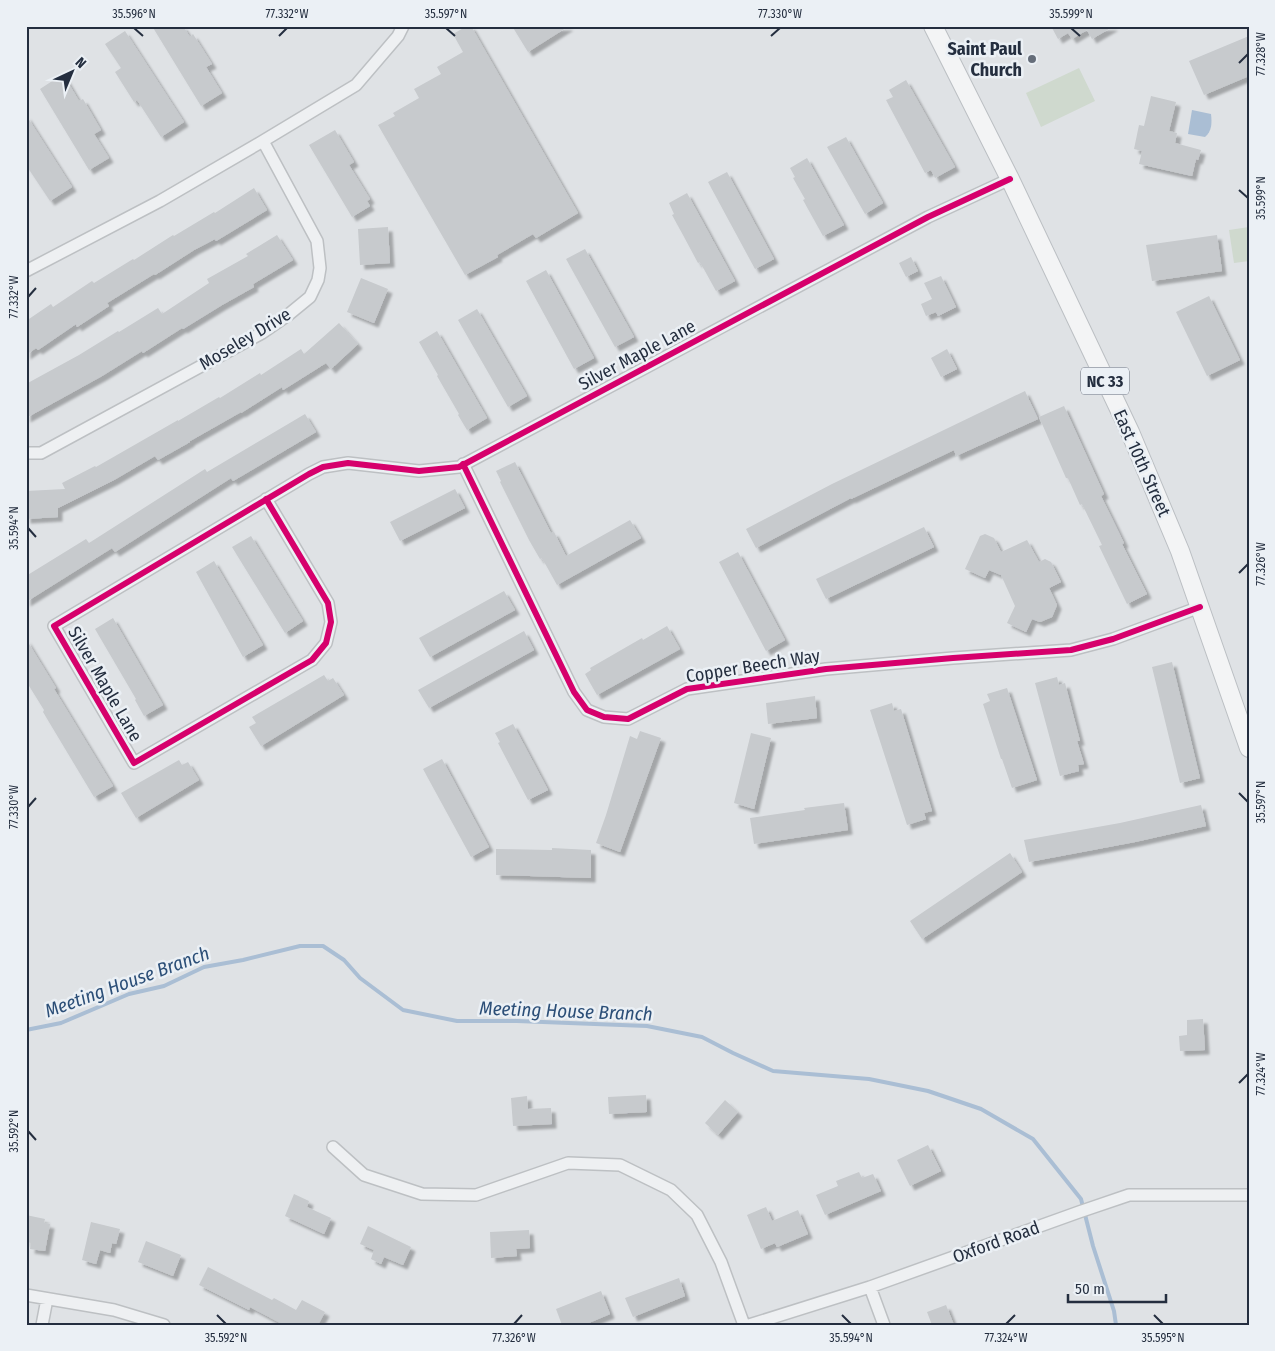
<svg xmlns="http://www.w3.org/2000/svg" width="1275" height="1351" viewBox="0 0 1275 1351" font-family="'Fira Sans Condensed',sans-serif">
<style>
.green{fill:#cfd9ce}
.water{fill:#aabed4}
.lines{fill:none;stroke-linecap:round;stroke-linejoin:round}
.stream{stroke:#aabed4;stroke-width:4}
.building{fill:#c7cacd;filter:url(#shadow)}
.minor-casing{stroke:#bdc0c3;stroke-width:14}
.primary-casing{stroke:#bbbfc3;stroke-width:20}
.minor{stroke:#eef0f2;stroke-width:11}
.primary{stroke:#f3f4f5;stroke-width:18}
.cycleway-casing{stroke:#ebf0f5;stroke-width:9}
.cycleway{stroke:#d6006c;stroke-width:6}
.ticks{fill:none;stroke:#242e3f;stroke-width:2}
.poi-dot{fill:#656d79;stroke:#ebf0f5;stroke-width:2}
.labels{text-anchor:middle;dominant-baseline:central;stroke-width:5;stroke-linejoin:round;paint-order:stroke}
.shield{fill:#ebf0f5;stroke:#606876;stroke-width:1}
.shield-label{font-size:16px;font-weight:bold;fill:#242e3f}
.poi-label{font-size:18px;font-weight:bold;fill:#242e3f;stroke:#ebf0f5;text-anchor:end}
.street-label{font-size:18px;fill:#242e3f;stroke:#ebf0f5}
.water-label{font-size:19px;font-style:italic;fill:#2b4e77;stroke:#ebf0f5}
.neatline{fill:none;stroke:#242e3f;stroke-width:2}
.ticks-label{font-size:12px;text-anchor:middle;fill:#242e3f}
</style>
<defs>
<filter id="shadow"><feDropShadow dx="4.5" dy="4.5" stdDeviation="1" flood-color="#0004"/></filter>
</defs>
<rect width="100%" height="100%" fill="#dfe2e5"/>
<!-- green -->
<path class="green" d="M1079 68 1095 101 1041 127 1026 93Z
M1249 227V261L1234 263 1229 230Z"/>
<!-- water -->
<path class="water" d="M1192 110 1211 114C1212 123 1212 131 1205 137L1188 134Z"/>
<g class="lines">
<!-- stream -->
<path class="stream" d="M26 1030 61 1023 129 994 164 986 204 967 243 960 300 946H323L344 960 360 978 403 1010 457 1021H517L647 1026 702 1037 733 1053 773 1071 869 1079 928 1091 981 1109 1033 1139 1081 1199 1093 1246 1114 1311 1116 1325"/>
</g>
<!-- building -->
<path class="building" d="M152 26H183L190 37 193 34 212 64 206 67 222 93 201 106Z
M467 26H471L578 213 536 238 533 234 497 255 498 257 465 275 378 125 395 116 393 113 419 98 414 89 441 74 437 67 463 52 453 34Z
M512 26H569L528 52Z
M1051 26H1114L1092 39 1087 30 1072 39 1068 33 1058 39Z
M125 31 184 122 161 137 137 100 134 102 115 72 121 68 105 44Z
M1249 36V76L1204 95 1189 61Z
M63 74 79 101 83 99 101 130 94 134 109 158 89 170 40 89Z
M906 80 955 167 935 178 931 170 925 173 886 100 893 97 889 90Z
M1151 96 1176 102 1169 131 1177 133 1175 143 1201 150 1198 160 1196 159 1192 176 1139 164 1142 151 1134 149 1139 125 1144 126Z
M26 115 72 187 50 201 26 165Z
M335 130 354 162 349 165 370 199 367 201 370 206 352 217 309 145Z
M846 137 883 203 865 214 827 147Z
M807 158 844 225 823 236 803 200 805 199 793 178 795 177 790 168Z
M727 172 774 259 755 269 708 182Z
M254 188 267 210 216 241 215 239 194 250 155 275 154 274 107 303 109 306 77 327 76 324 38 350 36 348 26 355V321L51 304 53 307 92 281 94 283 133 259 134 260 173 235 174 236 214 212 215 213Z
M687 193 735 281 716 291 700 262 698 263 683 235 672 215 674 214 669 203Z
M388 227 390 263 360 265 358 229Z
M277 235 293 260 253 284 254 287 222 305 183 329 182 328 143 353 142 351 102 376 26 418V384L79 355 118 331 119 332 158 308 162 314 209 283 207 279 248 256 246 254Z
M1217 235 1222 271 1152 281 1146 245Z
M585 249 634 337 615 347 566 259Z
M911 257 918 271 906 277 899 263Z
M546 270 594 358 574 369 526 281Z
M941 276 956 307 938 316 936 312 926 316 921 304 932 299 924 283Z
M361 278 388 289 374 323 347 312Z
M1209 296 1240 360 1207 376 1176 312Z
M477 309 527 396 508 407 458 320Z
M339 323 358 344 331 369 326 363 283 390 282 387 241 413V412L190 441V442L158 460 155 456 114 480 58 508V517L26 519V491L65 489 62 483 95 466 96 467 178 420V421L219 397 220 398 260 373 261 375 301 349 304 354Z
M437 331 487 418 467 430 458 415 459 414 437 376 438 375 419 342Z
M947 349 957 369 941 377 931 358Z
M1025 391 1038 419 956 456 954 450 851 499V498L756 548 746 529 832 484Z
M1064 406 1104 494 1101 496 1124 543 1122 544 1147 594 1127 604 1099 546 1102 545 1082 504 1080 505 1068 478H1066L1039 417Z
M305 414 316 432 233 481 231 478 115 552 112 548 26 602V576L86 539 89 543 205 469 207 472Z
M515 462 551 533 554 532 566 556 630 520 641 538 557 585 542 558 540 559 529 540 500 482 501 481 496 471Z
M455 489 465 508 400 541 390 522Z
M924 527 934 547 826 599 816 579Z
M985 534 994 538 1001 552 1027 540 1039 562 1045 559 1051 562 1061 582 1049 588 1057 605 1052 617 1040 622 1032 619 1026 632 1007 623 1015 606 1001 575 989 570 985 578 965 569 980 536Z
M251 536 303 621 285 633 232 547Z
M738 552 785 640 766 651 719 562Z
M214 561 263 645 243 657 196 572Z
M504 591 515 610 430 657 419 638Z
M113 618 163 705 144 716 135 700 136 699 95 629Z
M667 626 680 649 597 695 585 674 591 670 590 668 642 638 643 640Z
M524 631 534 650 429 708 418 690Z
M26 639 56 688 54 689 113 786 94 797 43 712 44 710 26 681Z
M1172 662 1200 778 1180 783 1152 667Z
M324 675 328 681 333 678 344 695 261 746 249 727 256 723 252 717Z
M1057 677 1059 685 1065 683 1080 741H1077L1084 764 1078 765 1079 771 1060 776 1035 683Z
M1007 688 1037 780 1012 788 1002 759H1001L983 704 990 701 987 694Z
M815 696 817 718 768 724 766 703Z
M892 703 894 711 901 709 932 811 924 813 926 819 907 825 870 710Z
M513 724 548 790 528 800 498 743 500 742 495 733Z
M640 731 661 738 620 852 596 843 606 815 630 736 637 739Z
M751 733 771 738 754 809 734 803Z
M442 759 489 847 471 857 423 769Z
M179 760 182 765 188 762 199 780 136 818 121 793Z
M844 803 848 830 754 844 750 818 805 810 804 808Z
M1201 805 1206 826 1135 842 1029 862 1024 840 1120 823Z
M552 848 591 850V878L496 875V849L552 850Z
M1010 853 1022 872 922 939 910 921Z
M1203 1019 1205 1050 1180 1051 1179 1036 1187 1035V1020Z
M646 1095 647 1112 609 1114 608 1097Z
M527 1096 528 1109 551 1108 552 1124 513 1126 511 1098Z
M725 1100 738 1112 718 1135 705 1123Z
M928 1145 941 1171 910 1186 897 1160Z
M859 1172 862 1178 873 1174 881 1191 825 1215 816 1195 838 1186 836 1181Z
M294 1194 309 1201 307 1207 331 1218 324 1234 285 1216Z
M766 1207 772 1221 798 1210 808 1234 777 1247 775 1243 761 1249 747 1215Z
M26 1215 45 1219 44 1223 50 1224 45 1251 30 1249 31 1243 26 1242Z
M91 1222 120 1229 116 1244 112 1243 110 1253 100 1250 96 1264 82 1260Z
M368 1226 411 1247 403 1265 384 1257 381 1264 371 1259 374 1250 360 1244Z
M529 1230 530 1248 516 1249 517 1256 491 1258 490 1232Z
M146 1241 181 1255 173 1276 138 1262Z
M208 1267 272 1300 274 1298 296 1310 302 1300 325 1312 318 1325H284L250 1307 249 1310 199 1285Z
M679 1278 685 1296 633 1317 625 1298Z
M601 1291 610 1314 584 1325H562L556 1309Z
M946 1305 954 1325H932L927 1312Z"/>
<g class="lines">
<!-- minor casing -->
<g class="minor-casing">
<path id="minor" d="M26 271 160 201 263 141 356 85 398 36 403 26
M26 453H41L262 333 288 315 310 297 318 280 320 268 317 241 263 141
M463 464 574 692 587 710 604 717 628 719 687 689 826 669 953 658 1071 650 1113 639 1200 607
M266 499 328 603 331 622 326 643 312 660 134 763 54 626 309 474 323 467 348 463 419 471 459 467 928 217 1010 179
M333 1147 364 1175 422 1194 476 1195 568 1163 620 1165 671 1190 697 1215 721 1262 744 1325
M870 1287 884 1325
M26 1295 114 1310 164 1325
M42 1325 47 1299
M749 1325 870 1287 1079 1212 1129 1195H1249"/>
</g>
<!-- primary casing -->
<g class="primary-casing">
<path id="primary" d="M933 26 1010 179 1130 432 1180 551 1249 748"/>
</g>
<!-- minor -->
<use href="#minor" class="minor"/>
<!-- primary -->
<use href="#primary" class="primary"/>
<!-- cycleway casing -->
<g class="cycleway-casing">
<path id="cycleway" d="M463 464 574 692 587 710 604 717 628 719 687 689 826 669 953 658 1071 650 1113 639 1200 607
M266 499 328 603 331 622 326 643 312 660 134 763 54 626 309 474 323 467 348 463 419 471 459 467 928 217 1010 179"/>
</g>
<!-- cycleway -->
<use href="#cycleway" class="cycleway"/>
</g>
<!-- ticks -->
<path class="ticks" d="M134 28 143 36M446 28 455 36M1071 28 1080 36M279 36 287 28M771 36 780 28M1239 63 1248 54M1239 190 1248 198M28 297 36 288M28 528 36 537M1239 573 1248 564M1239 793 1248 802M28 807 36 798M1239 1083 1248 1074M28 1131 36 1140M217 1315 226 1324M842 1315 851 1324M1154 1315 1163 1324M514 1324 522 1315M1006 1324 1015 1315"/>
<!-- markers -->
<circle class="poi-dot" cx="1032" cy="59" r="5"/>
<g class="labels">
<!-- shield labels -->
<rect class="shield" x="1081" y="367.5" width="48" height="27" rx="4"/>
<g class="shield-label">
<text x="1105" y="381">NC 33</text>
</g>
<!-- poi labels -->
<g class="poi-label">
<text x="1022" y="49">Saint Paul<tspan x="1022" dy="21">Church</tspan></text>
</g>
<!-- street labels -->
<g class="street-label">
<text transform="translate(245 339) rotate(-31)">Moseley Drive</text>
<text transform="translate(637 355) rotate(-28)">Silver Maple Lane</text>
<text transform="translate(1142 463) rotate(66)">East 10th Street</text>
<text transform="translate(753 666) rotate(-9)">Copper Beech Way</text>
<text transform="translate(105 684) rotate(60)">Silver Maple Lane</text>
<text transform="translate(996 1242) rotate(-20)">Oxford Road</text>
</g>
<!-- water labels -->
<g class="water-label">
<text transform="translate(127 982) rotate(-20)">Meeting House Branch</text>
<text transform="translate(566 1011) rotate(2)">Meeting House Branch</text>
</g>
</g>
<!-- border -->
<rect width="1275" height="1351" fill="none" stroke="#ebf0f5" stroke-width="55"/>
<!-- north arrow -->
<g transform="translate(72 72) rotate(44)" stroke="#ebf0f5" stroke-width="4" paint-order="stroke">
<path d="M0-4L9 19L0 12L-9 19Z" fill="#242e3f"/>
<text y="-8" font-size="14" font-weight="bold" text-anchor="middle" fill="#242e3f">N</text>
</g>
<!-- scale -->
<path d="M1068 1294v8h98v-8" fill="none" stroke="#242e3f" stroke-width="2.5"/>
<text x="1075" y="1294" font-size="15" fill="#242e3f" stroke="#ebf0f5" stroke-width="4" paint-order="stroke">50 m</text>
<rect x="28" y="28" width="1220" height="1296" class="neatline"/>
<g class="ticks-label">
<text x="134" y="18">35.596°N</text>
<text x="287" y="18">77.332°W</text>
<text x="446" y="18">35.597°N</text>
<text x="780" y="18">77.330°W</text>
<text x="1071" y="18">35.599°N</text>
<text transform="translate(1261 54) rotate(-90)" y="4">77.328°W</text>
<text transform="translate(1261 198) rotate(-90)" y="4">35.599°N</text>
<text transform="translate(14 297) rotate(-90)" y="4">77.332°W</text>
<text transform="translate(14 528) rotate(-90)" y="4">35.594°N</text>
<text transform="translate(1261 564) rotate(-90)" y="4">77.326°W</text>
<text transform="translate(1261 802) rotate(-90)" y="4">35.597°N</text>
<text transform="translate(14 807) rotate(-90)" y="4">77.330°W</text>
<text transform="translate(1261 1074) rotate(-90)" y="4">77.324°W</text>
<text transform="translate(14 1131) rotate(-90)" y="4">35.592°N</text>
<text x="226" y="1342">35.592°N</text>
<text x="514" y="1342">77.326°W</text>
<text x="851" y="1342">35.594°N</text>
<text x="1006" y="1342">77.324°W</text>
<text x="1163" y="1342">35.595°N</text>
</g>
</svg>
